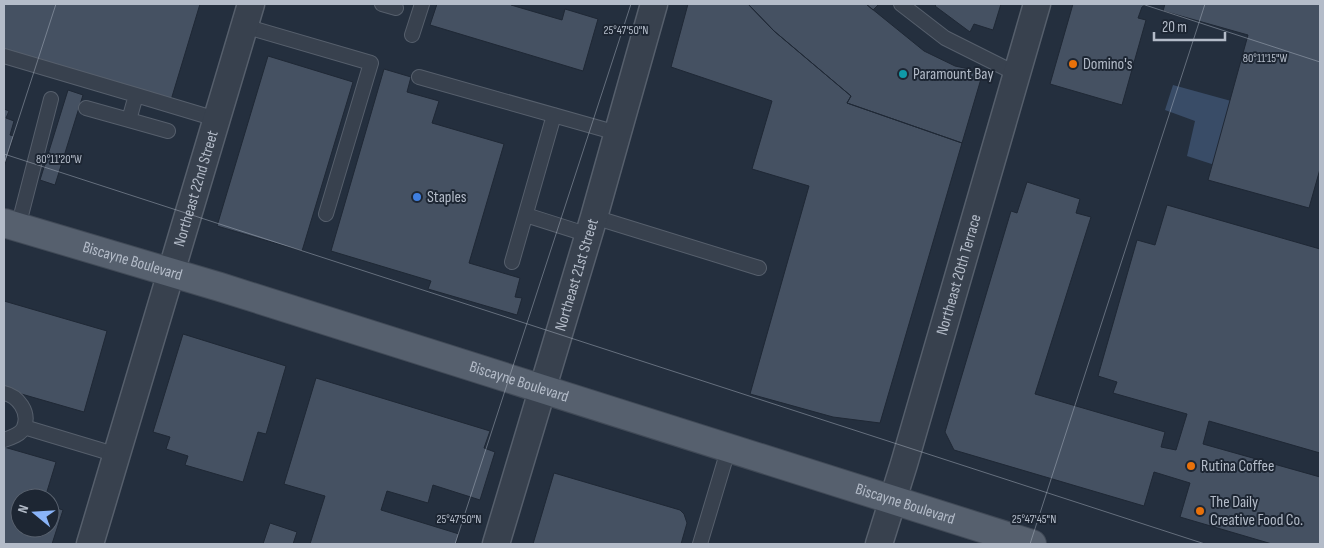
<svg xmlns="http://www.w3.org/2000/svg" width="1324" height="548" viewBox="0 0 1324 548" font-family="'Sofia Sans Condensed',sans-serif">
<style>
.water{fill:#394c67}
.building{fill:#455162;stroke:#1f2835}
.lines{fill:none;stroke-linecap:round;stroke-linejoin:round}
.lane-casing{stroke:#565f6c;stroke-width:16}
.street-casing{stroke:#565f6c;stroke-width:29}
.primary-casing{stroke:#414a57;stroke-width:30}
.lane{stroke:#38414e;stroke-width:14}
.street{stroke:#38414e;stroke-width:26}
.primary{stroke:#56606e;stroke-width:28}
.ticks{fill:none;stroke:#b4bcc9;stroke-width:1;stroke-opacity:0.45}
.food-dot{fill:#e8710a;stroke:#1d2633;stroke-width:2}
.culture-dot{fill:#0f9aa8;stroke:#1d2633;stroke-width:2}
.shop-dot{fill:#3f7fe0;stroke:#1d2633;stroke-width:2}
.labels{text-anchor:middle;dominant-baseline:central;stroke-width:4;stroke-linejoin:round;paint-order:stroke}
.poi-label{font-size:16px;fill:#b4bcc9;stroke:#1d2633;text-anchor:start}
.street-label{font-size:16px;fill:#b4bcc9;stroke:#1d2633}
.ticks-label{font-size:12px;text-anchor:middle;fill:#b4bcc9;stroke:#1d2633;stroke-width:4;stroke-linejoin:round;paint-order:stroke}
</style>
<rect width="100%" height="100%" fill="#242f3e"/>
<!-- water -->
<path class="water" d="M1173 85 1242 104 1224 168 1187 156 1195 121 1165 110Z"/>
<!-- building -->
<path class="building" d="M4 4H200L171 100 4 50Z
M437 4H511V5L562 20 565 9 598 19 583 71 430 25Z
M688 4H748L774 31 851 96 847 103 962 143 880 423 833 417 750 394 809 186 752 169 772 101 671 67Z
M748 4H866L924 51 955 66 983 72 962 143 847 103 851 96 774 31Z
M866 4H879L873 10Z
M937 4H1001L993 30 974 24 970 32 935 6Z
M1073 4H1147L1142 7 1138 18 1146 20 1122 105 1050 84Z
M1165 4H1320V169L1309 208 1208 180 1248 35 1163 11Z
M268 56 353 82 302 251 217 226Z
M384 69 411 77 407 92 439 101 432 123 504 144 469 263 520 278 515 297 522 298 517 315 428 289 431 281 331 251Z
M68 90 83 95 55 185 40 180Z
M4 109 9 111 6 118 14 121 10 135 14 136 4 167Z
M1027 182 1080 199 1076 213 1091 217 1035 394 1165 432 1161 447 1176 450 1187 414 1113 393 1117 382 1098 376 1137 240 1155 245 1167 205 1320 249V453L1209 421 1203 444 1320 477V544H1272L1180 517 1190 483 1154 472 1144 506 954 450 945 432 1011 211 1017 213Z
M4 301 107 331 84 412 4 389Z
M183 334 286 366 266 434 258 432 243 482 185 465 188 456 166 449 170 437 153 432Z
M316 378 490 431 484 448 495 452 480 500 433 485 428 503 387 491 381 510 459 534 456 544H310L325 496 284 484Z
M4 447 56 462 45 498H20V528H50V506L63 510 52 544H4Z
M554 473 680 510 684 514 687 523 681 544H533Z
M270 523 297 532 293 544H263Z"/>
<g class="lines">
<!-- lane casing -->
<g class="lane-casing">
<path id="lane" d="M382 4 396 8
M901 4 945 38 1017 74
M244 26 371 63 326 214
M412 35 422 4
M4 56 136 95
M419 77 617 133
M86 108 129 120
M168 131 129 120 136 95 216 119
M526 215 589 235
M594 217 759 268
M18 227 51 99
M512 262 554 115
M4 393C18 396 30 412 24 427 22 434 10 438 4 440
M24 427 117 455
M700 544 729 447"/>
</g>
<!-- street casing -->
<g class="street-casing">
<g id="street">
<path id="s1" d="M90 544 251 4"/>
<path id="s2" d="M496 544 594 217 654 4"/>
<path id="s3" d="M879 544 904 464 1037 4"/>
</g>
</g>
<!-- primary casing -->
<g class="primary-casing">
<g id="primary">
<path id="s4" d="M4 223 220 287 1032 544"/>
</g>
</g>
<!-- lane -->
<use href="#lane" class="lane"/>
<!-- street -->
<use href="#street" class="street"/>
<!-- primary -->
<use href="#primary" class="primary"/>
</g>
<!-- ticks -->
<path class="ticks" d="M1142 4 1320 62M4 154 1205 544M4 164 56 4M455 544 631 4M1030 544 1205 4"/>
<!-- markers -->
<g class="food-dot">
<circle cx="1073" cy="64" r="5"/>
<circle cx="1191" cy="466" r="5"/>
<circle cx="1200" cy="511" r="5"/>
</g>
<circle class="culture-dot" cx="903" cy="74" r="5"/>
<circle class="shop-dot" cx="417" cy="197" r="5"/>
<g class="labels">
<!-- poi labels -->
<g class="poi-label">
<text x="1083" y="64">Domino's</text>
<text x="913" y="74">Paramount Bay</text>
<text x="427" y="197">Staples</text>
<text x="1201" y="466">Rutina Coffee</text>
<text x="1210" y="502">The Daily<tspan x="1210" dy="18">Creative Food Co.</tspan></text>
</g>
<!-- street labels -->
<g class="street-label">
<text stroke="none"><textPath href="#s1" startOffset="371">Northeast 22nd Street</textPath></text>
<text stroke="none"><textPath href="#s4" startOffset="134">Biscayne Boulevard</textPath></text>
<text stroke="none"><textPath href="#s2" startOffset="281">Northeast 21st Street</textPath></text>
<text stroke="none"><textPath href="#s3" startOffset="281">Northeast 20th Terrace</textPath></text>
<text stroke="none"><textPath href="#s4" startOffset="539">Biscayne Boulevard</textPath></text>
<text stroke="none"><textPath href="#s4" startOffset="944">Biscayne Boulevard</textPath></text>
</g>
</g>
<g class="ticks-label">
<text x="626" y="34">25°47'50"N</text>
<text x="1265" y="62">80°11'15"W</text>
<text x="59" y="163">80°11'20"W</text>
<text x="459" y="523">25°47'50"N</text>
<text x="1034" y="523">25°47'45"N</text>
</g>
<!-- border -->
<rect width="1324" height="548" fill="none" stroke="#b4bcc9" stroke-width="10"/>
<!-- north arrow -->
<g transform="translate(35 513) rotate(288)"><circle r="24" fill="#1d2633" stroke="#59626f"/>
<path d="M0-4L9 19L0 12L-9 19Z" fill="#8ab4f8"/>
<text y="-8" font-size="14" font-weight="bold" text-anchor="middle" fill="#b4bcc9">N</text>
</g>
<!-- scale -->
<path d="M1154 32v8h71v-8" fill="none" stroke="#b4bcc9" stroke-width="2.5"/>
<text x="1162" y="32" font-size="15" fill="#b4bcc9" stroke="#1d2633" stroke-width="4" paint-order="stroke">20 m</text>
</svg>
